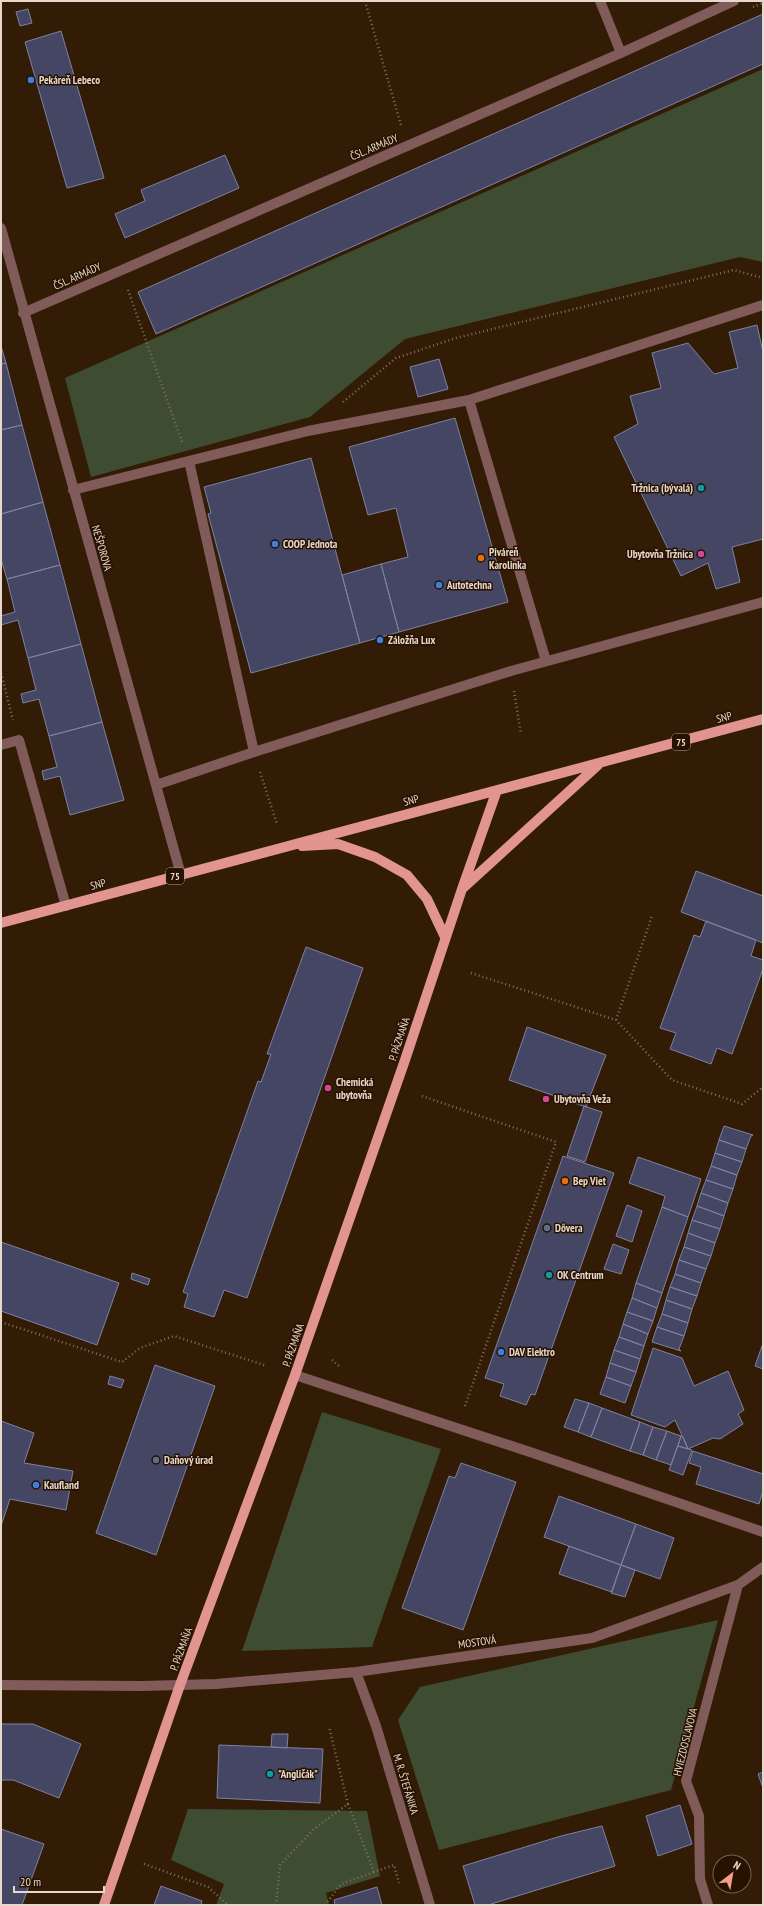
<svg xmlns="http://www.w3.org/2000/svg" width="764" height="1906" viewBox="0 0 764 1906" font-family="'PT Sans Narrow',sans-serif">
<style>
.green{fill:#3e4d32}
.building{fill:#444663;stroke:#7e81a1}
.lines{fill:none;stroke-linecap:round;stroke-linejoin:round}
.path{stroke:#826f5d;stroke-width:2.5;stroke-dasharray:1 3;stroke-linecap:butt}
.minor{stroke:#815b59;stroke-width:10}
.major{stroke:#e29490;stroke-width:10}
.shop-dot{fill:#3f7fe0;stroke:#271200;stroke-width:1.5}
.culture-dot{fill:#0f9aa8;stroke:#271200;stroke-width:1.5}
.hotel-dot{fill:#d1479c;stroke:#271200;stroke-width:1.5}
.food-dot{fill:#e8710a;stroke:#271200;stroke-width:1.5}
.service-dot{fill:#5c6f8a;stroke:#271200;stroke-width:1.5}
.labels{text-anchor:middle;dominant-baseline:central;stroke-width:3;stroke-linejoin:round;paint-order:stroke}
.shield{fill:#271200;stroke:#ad9d8e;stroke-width:1}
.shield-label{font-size:10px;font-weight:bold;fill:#e7d8cb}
.poi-label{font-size:11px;font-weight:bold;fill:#e7d8cb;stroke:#271200;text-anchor:start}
.street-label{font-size:11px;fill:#e7d8cb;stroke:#271200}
</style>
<rect width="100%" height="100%" fill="#321c06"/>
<!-- green -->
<path class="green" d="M763 69V262L740 257 405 339 310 417 91 477 65 378Z
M322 1412 441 1449 372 1647 242 1651Z
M718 1620 671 1790 439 1850 398 1720 420 1687Z
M188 1809 367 1811 380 1876 326 1893 329 1905H216L224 1884 171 1860Z"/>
<!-- building -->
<path class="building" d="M28 9 32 23 20 26 16 12Z
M763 14V64L156 334 138 292Z
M61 31 104 178 67 188 25 42Z
M225 155 239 188 125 238 115 214 145 201 141 190Z
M757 325 763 352V539L732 547 740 582 716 589 708 563 681 576 614 437 638 424 630 396 661 388 652 353 688 343 714 374 738 368 729 332Z
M1 346 6 363 1 364Z
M439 359 448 389 418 397 410 367Z
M6 363 22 425 1 430V364Z
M455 418 508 602 399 632 381 564 408 557 396 508 368 515 349 447Z
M22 425 43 502 1 514V430Z
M311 458 360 643 251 673 208 514 211 513 204 487Z
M43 502 60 565 7 579 1 559V514Z
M381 564 399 632 360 643 342 575Z
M60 565 81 644 28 658 18 620 1 625V616L15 612 7 579Z
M81 644 102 722 49 736 39 699 23 703 21 694 36 690 28 658Z
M102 722 124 800 70 815 60 776 44 780 42 771 57 767 49 736Z
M696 871 763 896V943L681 912Z
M706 921 756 940 751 956 763 960V969L732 1054 717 1048 711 1064 670 1049 676 1033 660 1028 694 935 700 937Z
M306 947 363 968 247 1298 224 1290 214 1317 184 1307 188 1294 183 1292 258 1081 261 1082 271 1054H267Z
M527 1027 606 1055 586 1107 509 1080Z
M584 1106 602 1112 585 1162 567 1156Z
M724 1126 753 1135 751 1136 746 1149 719 1140Z
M719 1140 746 1149 742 1162 715 1153Z
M715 1153 742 1162 737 1175 711 1166Z
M563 1156 614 1173 535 1395 531 1394 526 1405 500 1396 504 1384 485 1378Z
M638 1157 701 1179 688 1217 662 1207 665 1196 629 1183Z
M711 1166 737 1175 733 1189 706 1180Z
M706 1180 733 1189 728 1203 701 1193Z
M701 1193 728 1203 724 1216 697 1206Z
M627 1205 642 1211 632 1242 616 1236Z
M697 1206 724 1216 720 1229 692 1220Z
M662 1207 688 1217 662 1293 636 1283Z
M692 1220 720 1229 715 1243 688 1233Z
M688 1233 715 1243 711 1256 684 1247Z
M1 1242 119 1283 97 1345 1 1311Z
M613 1244 629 1250 621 1274 604 1269Z
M684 1247 711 1256 706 1269 679 1260Z
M679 1260 706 1269 701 1283 675 1274Z
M132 1273 150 1279 148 1285 131 1279Z
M675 1274 701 1283 697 1296 670 1287Z
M636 1283 662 1293 657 1308 632 1298Z
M670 1287 697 1296 692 1309 666 1300Z
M632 1298 657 1308 653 1321 627 1312Z
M666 1300 692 1309 688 1323 662 1314Z
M627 1312 653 1321 648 1334 623 1324Z
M662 1314 688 1323 684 1336 657 1327Z
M623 1324 648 1334 644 1346 619 1337Z
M657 1327 684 1336 679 1349 681 1351 652 1342Z
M619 1337 644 1346 640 1359 614 1350Z
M763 1343V1369L755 1366Z
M653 1348 682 1358 694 1386 728 1371 744 1410 738 1414 743 1424 720 1439 713 1438 688 1449 675 1420 665 1427 631 1415Z
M614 1350 640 1359 636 1372 610 1363Z
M610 1363 636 1372 631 1386 606 1377Z
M155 1365 215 1386 156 1555 96 1533Z
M110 1376 124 1380 121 1388 108 1384Z
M606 1377 631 1386 625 1403 600 1394Z
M575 1399 589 1403 578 1432 564 1427Z
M589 1403 602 1408 591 1437 578 1432Z
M602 1408 640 1422 630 1451 591 1437Z
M1 1421 34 1433 24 1463 73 1471 66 1510 10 1499 1 1526Z
M640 1422 653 1427 643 1455 630 1451Z
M653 1427 667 1431 656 1460 643 1455Z
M667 1431 681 1436 671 1465 656 1460Z
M681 1436 683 1437 688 1449 678 1446Z
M678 1446 692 1450 683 1475 669 1470Z
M693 1451 763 1474V1491L759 1504 696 1484 701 1467 689 1463Z
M461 1463 516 1482 463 1630 402 1608 449 1476 455 1478Z
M559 1496 636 1524 621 1565 544 1537Z
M636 1524 674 1538 660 1579 621 1565Z
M569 1546 621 1565 612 1592 559 1574Z
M621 1565 635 1570 625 1597 611 1593Z
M1 1724H33L81 1744 59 1798 13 1780H1Z
M272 1734H288L287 1748 271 1747Z
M219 1745 323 1749 320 1803 217 1798Z
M763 1772V1788L758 1774Z
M680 1805 692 1844 658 1856 646 1816Z
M602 1826 615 1866 488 1905H475L463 1866 561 1836Z
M1 1829 44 1844 22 1905H1Z
M161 1886 202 1901 201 1905H154Z
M377 1887 382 1905H335L334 1900Z"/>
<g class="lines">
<!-- path -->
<path class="path" d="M365 1 401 125
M753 7 763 3
M128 290 182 442
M343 402 396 358 456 338 734 270 763 278
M1 673 13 720
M514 691 521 734
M260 772 277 824
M471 973 616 1020 672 1080 742 1104 763 1087
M616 1020 652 916
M422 1096 556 1142 464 1409
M1 1322 122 1362 140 1348 174 1336 267 1366
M332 1360 339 1366
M348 1804 374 1872 394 1865 399 1883
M144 1864 208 1887 228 1905
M276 1905 280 1865 314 1829 348 1804 329 1727
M325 1905 341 1884 374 1872"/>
<!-- minor -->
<path class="minor" d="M600 1 621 53
M1 228 181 875
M23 313 621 53 734 1
M469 400 546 661
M189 461 254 752
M73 490 308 431 469 400 763 305
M1 745 19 740 66 906
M156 785 254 752 511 671 763 602
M295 1375 533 1453 763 1532
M356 1672 376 1726 430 1905
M1 1685 142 1686 216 1684 356 1672 592 1638 738 1585 763 1567
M708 1905 700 1879 699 1816 686 1781 738 1585"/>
<!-- major -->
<path class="major" d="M302 846 338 844 375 857 407 875 427 899 445 937
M463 888 598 765
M1 923 763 719
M104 1905 180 1685 295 1375 405 1060 462 889 497 790"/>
</g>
<!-- markers -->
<g class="shop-dot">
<circle cx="31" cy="80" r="4"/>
<circle cx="275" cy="544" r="4"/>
<circle cx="439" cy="585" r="4"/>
<circle cx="380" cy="640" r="4"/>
<circle cx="501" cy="1352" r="4"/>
<circle cx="36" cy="1485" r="4"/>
</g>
<g class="culture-dot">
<circle cx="701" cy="488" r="4"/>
<circle cx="549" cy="1275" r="4"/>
<circle cx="270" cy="1774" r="4"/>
</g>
<g class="hotel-dot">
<circle cx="701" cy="554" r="4"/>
<circle cx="328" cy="1088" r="4"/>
<circle cx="546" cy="1099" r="4"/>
</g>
<g class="food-dot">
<circle cx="481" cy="558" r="4"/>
<circle cx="565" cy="1181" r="4"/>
</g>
<g class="service-dot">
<circle cx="547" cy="1228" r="4"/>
<circle cx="156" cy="1460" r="4"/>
</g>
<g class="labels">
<!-- shield labels -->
<g class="shield">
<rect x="672" y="734" width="18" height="16" rx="3"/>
<rect x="166" y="868" width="18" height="16" rx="3"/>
</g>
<g class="shield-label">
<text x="681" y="742">75</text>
<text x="175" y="876">75</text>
</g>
<!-- poi labels -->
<g class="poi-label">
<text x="39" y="80">Pekáreň Lebeco</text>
<text x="693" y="488" text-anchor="end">Tržnica (bývalá)</text>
<text x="283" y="544">COOP Jednota</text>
<text x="489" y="552">Piváreň<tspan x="489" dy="13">Karolinka</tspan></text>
<text x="693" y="554" text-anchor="end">Ubytovňa Tržnica</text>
<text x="447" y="585">Autotechna</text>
<text x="388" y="640">Záložňa Lux</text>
<text x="336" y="1082">Chemická<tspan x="336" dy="13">ubytovňa</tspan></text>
<text x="554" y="1099">Ubytovňa Veža</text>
<text x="573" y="1181">Bep Viet</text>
<text x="555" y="1228">Dôvera</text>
<text x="557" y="1275">OK Centrum</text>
<text x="509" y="1352">DAV Elektro</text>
<text x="164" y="1460">Daňový úrad</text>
<text x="44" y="1485">Kaufland</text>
<text x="278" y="1774">"Angličák"</text>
</g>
<!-- street labels -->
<g class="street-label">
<text transform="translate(374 147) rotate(-23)">ČSL. ARMÁDY</text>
<text transform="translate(77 276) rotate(-24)">ČSL. ARMÁDY</text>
<text transform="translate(102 548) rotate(74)">NEŠPOROVA</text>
<text transform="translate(724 717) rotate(-15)">SNP</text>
<text transform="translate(411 800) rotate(-15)">SNP</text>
<text transform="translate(98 884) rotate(-15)">SNP</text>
<text transform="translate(399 1039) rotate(-72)">P. PÁZMAŇA</text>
<text transform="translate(293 1345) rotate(-71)">P. PÁZMAŇA</text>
<text transform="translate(477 1642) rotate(-8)">MOSTOVÁ</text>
<text transform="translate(181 1649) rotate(-70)">P. PÁZMAŇA</text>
<text transform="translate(685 1742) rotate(-76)">HVIEZDOSLAVOVA</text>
<text transform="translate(406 1784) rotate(73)">M. R. ŠTEFÁNIKA</text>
</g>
</g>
<!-- border -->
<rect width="764" height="1906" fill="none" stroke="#e7d8cb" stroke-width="4"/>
<!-- north arrow -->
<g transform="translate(732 1874) rotate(31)"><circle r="19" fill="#271200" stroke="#746151"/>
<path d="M0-3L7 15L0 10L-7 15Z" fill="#f49e86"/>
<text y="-6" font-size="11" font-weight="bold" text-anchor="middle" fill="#e7d8cb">N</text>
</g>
<!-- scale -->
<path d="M14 1886v6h90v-6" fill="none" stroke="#e7d8cb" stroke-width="2"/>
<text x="20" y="1886" font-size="12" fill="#e7d8cb" stroke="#271200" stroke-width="3" paint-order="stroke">20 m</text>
</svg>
